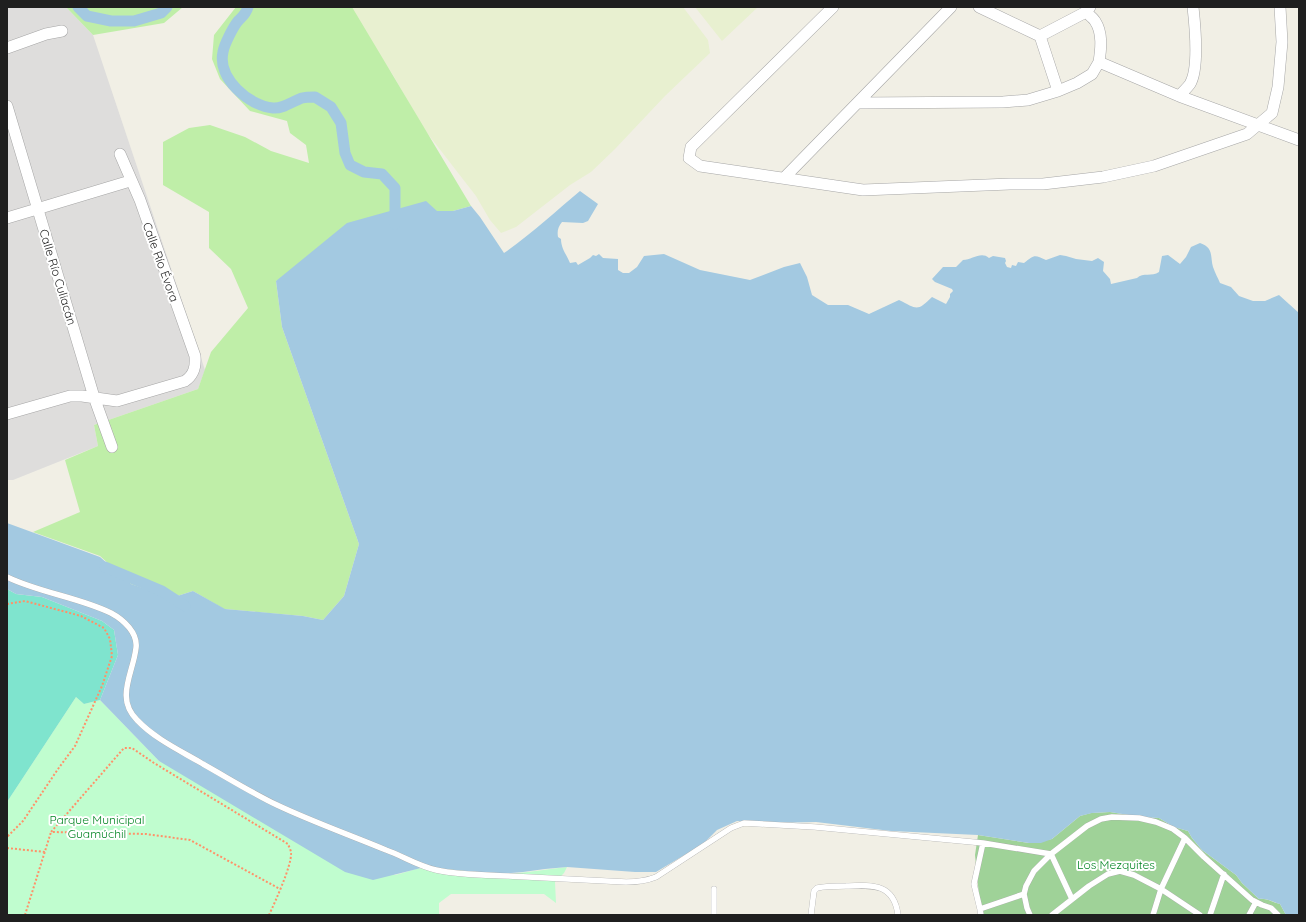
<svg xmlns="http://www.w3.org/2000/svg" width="1306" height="922" viewBox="0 0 1306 922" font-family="Quicksand,sans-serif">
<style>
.residential{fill:#dedddc}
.farmland{fill:#e8f0d0}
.grass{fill:#bfeea8}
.forest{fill:#9fd298}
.park{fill:#c0fdcf}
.pitch{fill:#7fe4ce}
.water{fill:#a3c9e1}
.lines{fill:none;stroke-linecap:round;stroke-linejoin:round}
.canal{stroke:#a3c9e1;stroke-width:11}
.service-casing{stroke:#a6a6a6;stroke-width:6}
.minor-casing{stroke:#a6a6a6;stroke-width:12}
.path{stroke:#ff9168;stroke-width:2;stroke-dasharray:2 2;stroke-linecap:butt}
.service{stroke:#fff;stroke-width:5.5}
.minor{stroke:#fff;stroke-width:11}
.labels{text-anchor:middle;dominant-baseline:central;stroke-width:4;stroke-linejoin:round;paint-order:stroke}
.street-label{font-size:12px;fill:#1f1f1f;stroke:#fff}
.park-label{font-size:12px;fill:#058625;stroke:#fff}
</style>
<rect width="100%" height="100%" fill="#f1efe5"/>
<!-- residential -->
<path class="residential" d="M7 7H66L93 35 205 370 198 389 94 425 98 446 13 480H7Z"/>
<!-- farmland -->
<path class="farmland" d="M348 7H683L708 40 710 53 665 96 615 149 591 172 570 185 516 227 501 233 490 220 476 196 424 129 393 75Z
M695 7H758L722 41Z"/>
<!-- grass -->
<path class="grass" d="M66 7H183L164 23 93 35Z
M236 7H352L471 206 453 211H437L276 281 282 327 359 544 344 596 323 620 303 616 224 609 193 591 171 598 131 584 100 556 33 532 80 512 65 460 98 446 94 425 198 389 211 352 248 308 231 269 209 248V212L163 185V142L189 128 210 125 245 137 271 151 309 163 306 145 290 133 287 121 250 111 220 79 212 59 214 35Z"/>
<!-- forest -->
<path class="forest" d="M1110 812 1141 817 1159 818 1174 827 1188 831 1192 838 1202 850 1236 875 1242 883 1259 899C1266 898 1272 902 1280 904L1286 915H981L975 855 978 835 1029 843 1052 839 1080 816 1091 813Z"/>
<!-- park -->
<path class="park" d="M76 697 84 704 100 700 159 761 395 875C404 873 413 869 422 868 448 867 474 873 499 874 522 874 545 869 567 867L564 873 555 882 556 903 544 894H451L439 903V915H7V802Z"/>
<!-- pitch -->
<path class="pitch" d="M7 589 16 594 42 597 102 621 114 630 118 655 100 700 84 704 76 697 7 802Z"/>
<!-- water -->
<path class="water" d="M580 191 598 204 588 221 583 223 562 222C558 227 557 231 558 237L561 239C561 249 567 255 570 263L576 262 578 265 590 258 593 255 596 256 599 254 603 258 618 259V270L623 273H629L637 267 644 256 664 254 700 270 750 280 784 267 800 263 807 277 812 295 828 305H848L869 314 899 300C917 309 917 312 932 297L946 304 950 297V294L953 291 952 289 935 282 932 279 943 267H956L963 260C972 260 981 251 989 258L993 256 1005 258 1006 261 1005 263 1007 267 1011 268 1012 265 1016 266 1018 262 1024 263C1034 255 1034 254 1046 260L1060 255 1066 256 1076 259 1092 261 1098 258 1104 262 1103 271 1110 279 1111 284 1137 278C1143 272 1152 277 1159 272L1162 256 1168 255 1180 264 1186 257 1191 247 1200 243C1214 248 1210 256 1213 267 1215 273 1218 278 1220 283L1231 287 1239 296 1253 301H1265L1279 295 1299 313V915H1286L1280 904C1272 902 1267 898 1259 899L1242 883 1236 875 1202 850 1192 838 1188 831 1174 827 1159 818 1141 817 1110 812 1092 813 1080 816 1052 839 1041 843H1029L978 835 891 831 816 822 766 823 737 821 717 830 703 844 656 872H635L567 867 545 869 523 872 500 874 445 869 421 868 373 880 345 872 159 761 100 700 118 655 114 630 102 621 42 597 16 594 7 589V523L100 557 131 584 171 598 193 591 225 609 303 616 323 620 344 596 359 544 282 327 276 281 347 223 426 201 437 211H453L471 206 480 217 504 253C531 234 555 212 580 191Z"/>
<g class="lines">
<!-- canal -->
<path class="canal" d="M78 7 87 16 111 21H134L161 13 167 7
M248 7C246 14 243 16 238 21 233 27 224 45 223 52 217 78 249 106 273 108 283 109 293 101 302 98 306 97 311 97 315 97L331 107 341 123 345 153 350 165 364 172 382 174 395 188V224
M105 567 162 591 185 606"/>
<!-- service casing -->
<g class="service-casing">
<path id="service" d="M7 577C40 593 78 597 111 613 124 620 138 633 136 648 133 674 115 698 137 720 155 739 181 751 203 764 228 778 252 793 277 805 313 822 350 835 386 850 403 856 418 866 436 870 459 875 484 875 508 876 547 878 587 880 626 882 637 882 646 881 656 877L731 828 744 823 815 827 983 843
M714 889V915
M980 909 974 884 983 843 1051 854 1072 899
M811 915 814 891 817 888C826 886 836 886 846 886 872 885 894 883 898 915
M981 915 980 909 1024 894
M1030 915 1027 908 1024 894 1026 886 1034 871 1051 854 1087 826 1101 819 1112 817 1139 818 1156 822 1173 829 1185 838 1204 857 1252 900 1262 905 1271 908 1278 915
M1052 915 1089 886 1108 874 1120 871 1134 875 1161 889 1200 915
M1153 915 1161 889 1185 838
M1210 915 1224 874
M1249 915 1256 902"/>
</g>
<!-- minor casing -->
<g class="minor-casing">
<path id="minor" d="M833 7 691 147 689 158 700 166 863 190 1010 184H1043L1103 177 1154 166 1247 134 1272 113 1278 87 1282 42 1280 7
M979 7 1040 36 1058 91 1077 83 1092 74 1099 62 1179 96 1299 140
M1086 12C1089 15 1093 18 1095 21 1103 33 1101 49 1099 62
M1040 36 1086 12 1090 7
M7 48 46 34 62 31
M1179 96C1183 92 1187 88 1190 84 1199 69 1195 25 1193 7
M858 103 1003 102 1028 100 1058 91
M7 106 94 397 112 447
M784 178 951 7
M7 218 130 181
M7 414 70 396H82L117 401 185 381C194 375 196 367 195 356L140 200 120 154"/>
</g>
<!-- path -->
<path class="path" d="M7 604 25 601 81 616 104 628 110 639 112 656 102 686 75 746 58 769 23 821 7 837
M7 848 45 852
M25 915 51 832
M269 915C275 902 292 865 291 853 291 850 289 847 288 844L154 763 132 748H124L51 832 146 834 190 840 280 889"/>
<!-- service -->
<use href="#service" class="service"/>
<!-- minor -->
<use href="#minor" class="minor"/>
</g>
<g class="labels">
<!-- street labels -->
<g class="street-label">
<text transform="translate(161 262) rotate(70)">Calle Río Évora</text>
<text transform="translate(58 277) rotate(73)">Calle Río Culiacán</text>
</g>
<!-- park labels -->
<g class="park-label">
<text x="97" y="819">Parque Municipal<tspan x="97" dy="14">Guamúchil</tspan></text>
<text x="1116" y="864">Los Mezquites</text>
</g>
</g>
<!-- border -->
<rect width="1306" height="922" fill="none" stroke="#1f1f1f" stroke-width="16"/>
</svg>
